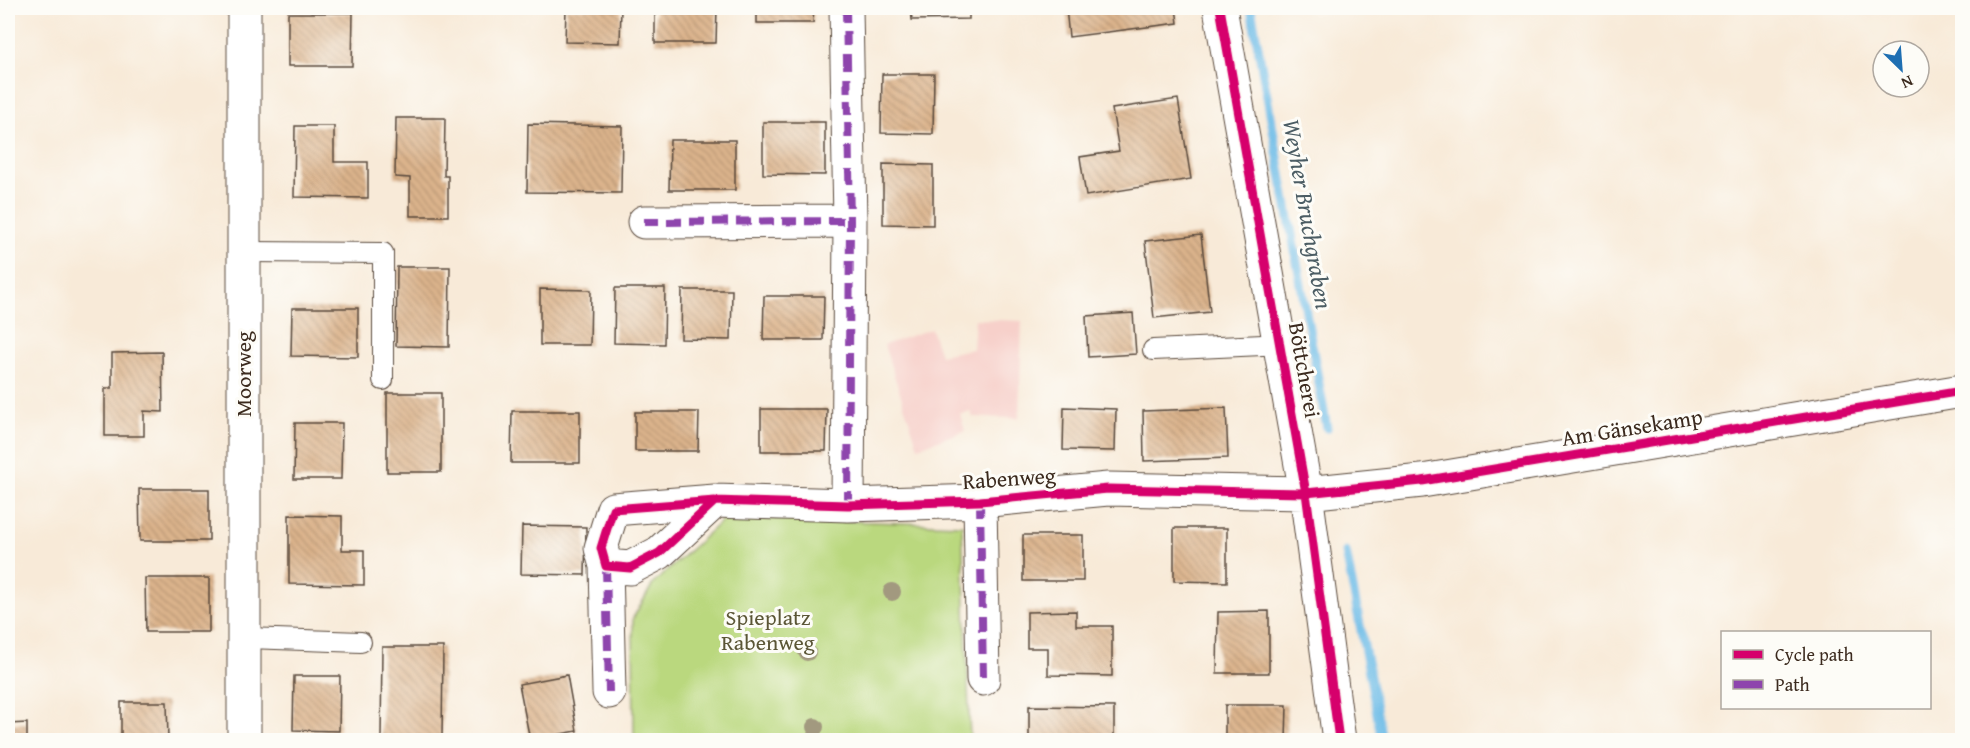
<svg xmlns="http://www.w3.org/2000/svg" width="1970" height="748" viewBox="0 0 1970 748" font-family="'Gentium Book Plus',serif">
<style>
.built{fill:#f7d0ca}
.green{fill:#bad87e;stroke:#7a814e;stroke-width:1.5}
.lines{fill:none;stroke-linecap:round;stroke-linejoin:round}
.stream{stroke:#6dbce7;stroke-width:9}
.building{fill:url(#building-back-hatch)}
.service-casing{stroke:#57473a;stroke-width:22}
.minor-casing{stroke:#57473a;stroke-width:35}
.service{stroke:#fff;stroke-width:20}
.minor{stroke:#fff;stroke-width:33}
.quiet{stroke:#8e44ad;stroke-width:8;stroke-dasharray:15 8;stroke-linecap:butt}
.cycleway-casing{stroke:#fdfcf7;stroke-width:13}
.cycleway{stroke:#d6006c;stroke-width:9}
.tree{fill:#a2997f}
.labels{text-anchor:middle;dominant-baseline:central;stroke-width:6;stroke-linejoin:round;paint-order:stroke}
.street-label{font-size:22px;fill:#3b2a1e;stroke:#fdfcf7}
.park-label{font-size:22px;fill:#5b5636;stroke:#fdfcf7}
.water-label{font-size:24px;font-style:italic;fill:#4c5d64;stroke:#fdfcf7}
</style>
<defs>
<pattern id="building-back-hatch" width="6" height="6" patternUnits="userSpaceOnUse" patternTransform="scale(1.5)"><rect width="6" height="6" fill="#dcb48c"/><path d="M-1 5l2 2M0 0l6 6M5-1l2 2" fill="none" stroke="#b49372"/></pattern>
</defs>
<rect width="100%" height="100%" fill="#fdfcf7"/>
<filter id="ink" filterUnits="userSpaceOnUse"><feTurbulence type="fractalNoise" baseFrequency=".0167" numOctaves="2"/><feDisplacementMap in="SourceGraphic" scale="12" xChannelSelector="R" yChannelSelector="G"/><feConvolveMatrix kernelMatrix="1 2 1 2 8 2 1 2 1" color-interpolation-filters="sRGB"/></filter>
<filter id="wash" filterUnits="userSpaceOnUse"><feTurbulence type="fractalNoise" baseFrequency=".008" numOctaves="4" result="noise"/><feDisplacementMap in="SourceGraphic" scale="24" xChannelSelector="R" yChannelSelector="G"/><feGaussianBlur stdDeviation="1.35" result="paint"/><feColorMatrix in="noise" values="0 0 0 0 0 0 0 0 0 0 0 0 0 0 0 0 0 1.4 0 .05"/><feComposite in="paint" operator="in"/></filter>
<g filter="url(#wash)">
<rect width="100%" height="100%" fill="#f8ead8"/>
<!-- built -->
<path class="built" d="M975 319 1022 321 1019 418 972 417V412L960 414 965 431 918 447 884 345 931 329 940 355 973 349Z"/>
<!-- green -->
<path class="green" d="M726 517 962 525 970 740H634L633 618 653 584Z"/>
<g class="lines">
<!-- stream -->
<path class="stream" d="M1251 8 1327 428
M1346 552 1382 740"/>
</g>
<g id="blocks">
<!-- building -->
<path class="building" d="M566 8H621L620 43 565 42Z
M655 8H717L716 43H655Z
M757 8H814L813 23H757Z
M911 8H969V19L912 20Z
M1066 8H1176L1178 23 1069 37Z
M288 13H353L352 66H288Z
M882 74H934L933 134 881 133Z
M1178 99 1191 179 1086 196 1080 157 1119 151 1112 109Z
M396 118H445L444 176H448V216H410V178L395 177Z
M763 122H825V175L763 174Z
M528 124 622 126 621 193 527 192Z
M295 126H334V162H368V198L294 197Z
M670 140H735V190H669Z
M883 164 933 165V225L883 224Z
M1201 235 1210 312 1154 318 1145 241Z
M397 267H450L449 347 396 346Z
M615 288H665L664 344 614 343Z
M540 289 591 290 590 345H540Z
M682 290H732L731 340 681 339Z
M764 296H824L823 340H763Z
M292 308H358V357L291 356Z
M1133 313 1136 354 1088 357 1086 316Z
M162 352 163 412 144 411V436H105V388H112V353Z
M387 393H441V472H387Z
M1064 407 1116 409 1115 451 1063 450Z
M1226 408 1228 458 1144 461 1143 411Z
M761 409H827L826 451H761Z
M512 411H580V463H511Z
M635 412H699L698 451H635Z
M295 423H342L341 479H294Z
M139 489H209V541H140Z
M289 515 342 516V550H364V585L289 584Z
M522 526 586 527 585 575 521 574Z
M1174 528H1227V582L1174 581Z
M1023 535H1083V581H1023Z
M145 578H209V632H146Z
M1076 611V626H1112V676L1048 675V648H1027V612Z
M1269 611V673H1217L1218 612Z
M382 647H443L442 739 381 738Z
M567 675 577 731 530 740 519 684Z
M294 676H340L339 731 293 730Z
M121 702H167L168 740H121Z
M1225 705H1287L1286 740H1225Z
M1029 706 1114 707V740H1029Z
M27 723V740H8V724Z"/>
</g>
</g>
<g filter="url(#ink)">
<use href="#blocks" fill-opacity="0" stroke="#57473a" stroke-width="1.5"/>
<g class="lines">
<!-- service casing -->
<g class="service-casing">
<path id="service" d="M242 252 383 253V380
M1153 350 1282 344
M244 638 361 642"/>
</g>
<!-- minor casing -->
<g class="minor-casing">
<path id="minor" d="M244 8V740
M846 8 850 221 848 505
M1220 8 1306 493 1339 740
M644 222 850 221
M715 501 659 553 630 568 606 566 601 548 613 509 715 501 848 505 980 501 1108 489 1306 493 1422 481 1962 391
M980 501 983 679
M606 566 609 692"/>
</g>
<!-- service -->
<use href="#service" class="service"/>
<!-- minor -->
<use href="#minor" class="minor"/>
<!-- quiet -->
<path class="quiet" d="M846 8 850 221 848 505
M644 222 850 221
M980 501 983 679
M606 566 609 692"/>
<!-- cycleway casing -->
<g class="cycleway-casing">
<path id="cycleway" d="M1220 8 1306 493 1339 740
M715 501 659 553 630 568 606 566 601 548 613 509 715 501 848 505 980 501 1108 489 1306 493 1422 481 1962 391"/>
</g>
<!-- cycleway -->
<use href="#cycleway" class="cycleway"/>
</g>
<!-- trees -->
<g class="tree">
<circle cx="892" cy="592" r="9"/>
<circle cx="807" cy="652" r="9"/>
<circle cx="815" cy="727" r="9"/>
</g>
</g>
<g class="labels">
<!-- street labels -->
<g class="street-label">
<text transform="translate(1305 370) rotate(80)">Böttcherei</text>
<text transform="translate(243 374) rotate(-90)">Moorweg</text>
<text transform="translate(1632 427) rotate(-9)">Am Gänsekamp</text>
<text transform="translate(1009 478) rotate(-4)">Rabenweg</text>
</g>
<!-- park labels -->
<g class="park-label">
<text x="768" y="617">Spieplatz<tspan x="768" dy="25">Rabenweg</tspan></text>
</g>
<!-- water labels -->
<g class="water-label">
<text transform="translate(1308 214) rotate(80)">Weyher Bruchgraben</text>
</g>
</g>
<!-- margin -->
<rect width="1970" height="748" fill="none" stroke="#fdfcf7" stroke-width="30"/>
<!-- legend -->
<rect x="1721" y="631" width="210" height="78" fill="#fdfcf7" stroke="#afa8a0" stroke-width="1.5"/>
<rect x="1733" y="650" width="30" height="9" fill="#d6006c" stroke="#afa8a0" stroke-width="1.5"/>
<text x="1775" y="661" font-size="18" fill="#3b2a1e">Cycle path</text>
<rect x="1733" y="680" width="30" height="9" fill="#8e44ad" stroke="#afa8a0" stroke-width="1.5"/>
<text x="1775" y="691" font-size="18" fill="#3b2a1e">Path</text>
<!-- north arrow -->
<g transform="translate(1901 69) rotate(155)"><circle r="28" fill="#fdfcf7" stroke="#afa8a0" stroke-width="1.5"/>
<path d="M0-4.5L10 22L0 15L-10 22Z" fill="#1f6fb2"/>
<text y="-9" font-size="16" font-weight="bold" text-anchor="middle" fill="#3b2a1e">N</text>
</g>
</svg>
